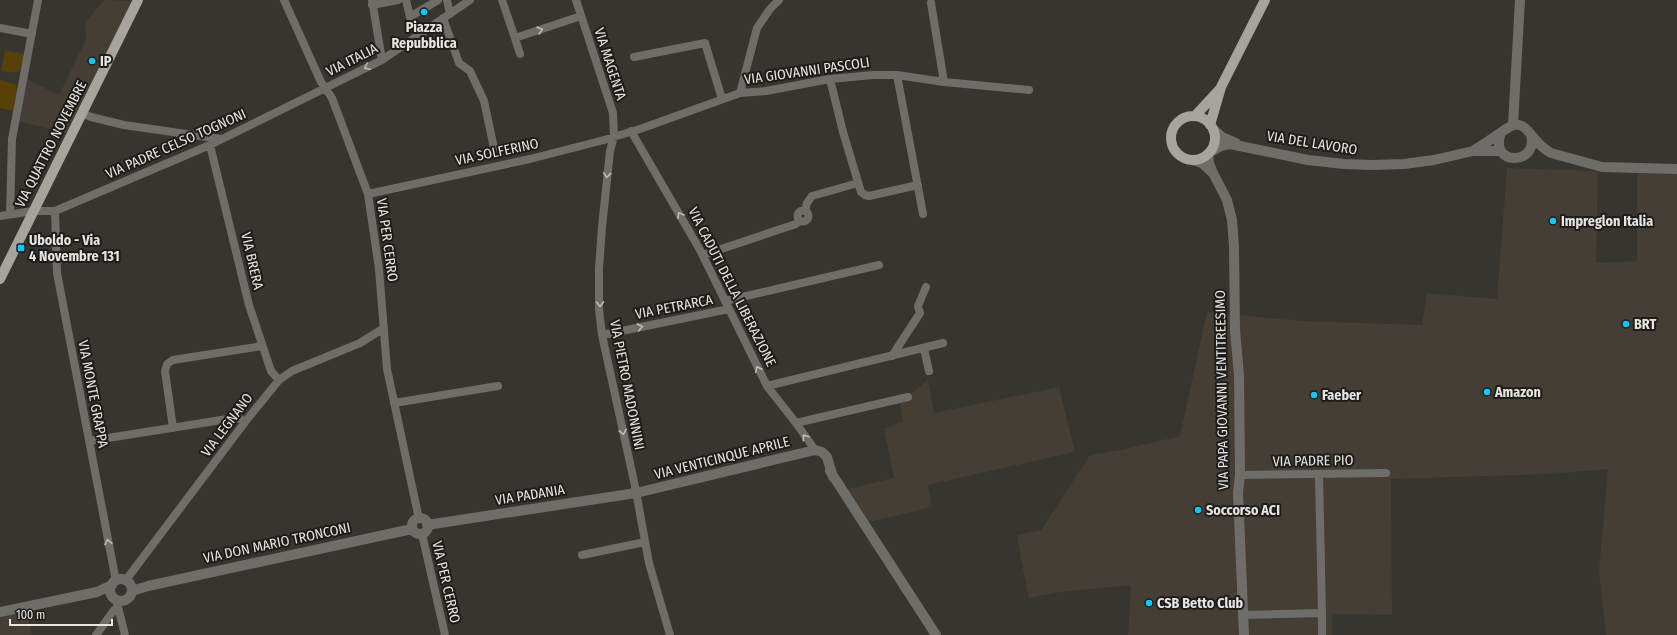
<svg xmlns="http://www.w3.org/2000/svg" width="1677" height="635" viewBox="0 0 1677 635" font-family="'Fira Sans Condensed',sans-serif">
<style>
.built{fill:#443e34}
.green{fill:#584108}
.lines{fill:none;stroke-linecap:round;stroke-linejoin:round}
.minor{stroke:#6f6d6a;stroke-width:8}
.tertiary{stroke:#6f6d6a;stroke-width:10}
.primary{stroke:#a7a49e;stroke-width:10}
.oneway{stroke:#bdbbb7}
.poi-dot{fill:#0bcafa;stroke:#1e1c1a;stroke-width:1.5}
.labels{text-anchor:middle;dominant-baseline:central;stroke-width:4;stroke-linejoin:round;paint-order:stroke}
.poi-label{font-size:14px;font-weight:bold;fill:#e7e5e1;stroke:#1e1c1a;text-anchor:start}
.street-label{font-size:14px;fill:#e7e5e1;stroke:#1e1c1a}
</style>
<rect width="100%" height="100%" fill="#37352f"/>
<!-- built -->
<path class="built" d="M104 0 134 1 67 133 18 121 27 79 59 95 86 40 85 22Z
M1507 168 1598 171 1596 263 1637 261V173L1677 172V635H1606L1599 570 1608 469 1551 474 1391 479 1392 615 1332 614V635H1128L1131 585 1060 592 1029 598 1022 564 1017 535 1041 530 1090 455 1121 450 1180 436 1207 312 1301 321 1422 325 1427 293 1497 299Z
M928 379 934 413 1059 387 1075 452 928 485 932 507 869 522 847 489 894 478 884 429 903 421 900 404Z
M26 612 32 635H0V617Z"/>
<!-- green -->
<path class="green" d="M5 51 24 54C21 73 20 74 1 71Z
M0 80 14 84 17 87 13 111 0 108Z"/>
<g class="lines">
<!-- minor -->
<path class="minor" d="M284 0 321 82 332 98 368 194 379 269 387 369 419 519
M372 0 382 60
M406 0 410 17 421 34
M447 0 450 14
M502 0 515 38 581 16
M576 0 613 113 614 136 610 151 602 227 599 268V309L602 335 635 486 649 563 670 635
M931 3 944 82
M372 5 398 0
M410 17 438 0
M443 18 459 63 470 71 484 101 494 148
M0 28 32 34
M515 38 520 54
M634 57 705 43 722 99
M897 75 923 214
M830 79 843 132 861 192 865 195 869 196 918 185
M740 93 757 28 770 9 779 0
M82 113 91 117 124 125 221 139
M631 131 700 250 767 386 796 423 815 450
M210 145 249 305 271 371 279 380
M368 194 530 159 604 140 640 129 740 93 766 91 830 79 873 75H897L944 82 1029 90
M797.5 216a5.5 5.5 0 1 1 11 0a5.5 5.5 0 1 1-11 0Z
M55 211 57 273 116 581
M805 211 807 203 812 196 858 183
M10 214 12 139 38 0
M0 216 33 211H55L210 145 382 60 470 0
M703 255 796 224 799 220
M725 301 879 265
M602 335 729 309
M924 349 929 371
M892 356 920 313 918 306 926 287
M767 386 943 343
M394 403 498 386
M796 423 908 397
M173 428 165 371 167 364 173 360 262 346
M89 441 234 418 240 419 245 422
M1240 475 1386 473
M422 534 445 635
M582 555 645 542
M126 580 245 422 279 380 292 371 360 343 384 328
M116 599 125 635
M1322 613V635
M1244 615 1322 613 1319 474
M96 635 114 610 118 608"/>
<!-- tertiary -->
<path class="tertiary" d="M1513 125 1520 0
M1213 129 1222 137 1236 143
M1501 133C1488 166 1539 166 1531 135
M1473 151C1481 146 1489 141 1497 135 1507 129 1517 117 1529 132 1535 140 1542 148 1551 153L1602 167 1677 169
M1210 152 1221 146 1230 144 1308 160 1344 164 1372 165 1404 164 1434 160 1473 151H1501
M1192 160 1202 163 1213 173 1209 163 1208 154
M1213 173 1227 200 1232 220 1234 247 1235 330 1239 375 1240 475 1238 492 1244 635
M830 471 936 635
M412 526a8 8 0 1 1 16 0a8 8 0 1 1-16 0Z
M427 525 636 493 815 450 822 452 827 457 833 477
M110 590a11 11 0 1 1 22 0a11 11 0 1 1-22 0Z
M132 591 148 586 412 529
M0 612 97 592 112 585"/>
<!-- primary -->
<path class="primary" d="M1195 116 1220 89
M1171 138a22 22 0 1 1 44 0a22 22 0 1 1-44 0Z
M1210 125 1221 87 1265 0
M0 279 138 0"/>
</g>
<!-- one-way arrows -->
<defs><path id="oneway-chevron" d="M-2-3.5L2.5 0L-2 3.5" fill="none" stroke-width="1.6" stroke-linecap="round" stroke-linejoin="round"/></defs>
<g class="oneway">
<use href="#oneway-chevron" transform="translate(540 30) rotate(-18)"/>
<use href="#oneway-chevron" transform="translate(367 67) rotate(153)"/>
<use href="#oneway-chevron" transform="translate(607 175) rotate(96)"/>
<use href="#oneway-chevron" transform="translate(680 215) rotate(-120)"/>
<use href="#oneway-chevron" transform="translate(600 304) rotate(89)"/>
<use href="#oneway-chevron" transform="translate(640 327) rotate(-11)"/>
<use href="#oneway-chevron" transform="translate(758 369) rotate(-116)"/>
<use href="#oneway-chevron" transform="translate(623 432) rotate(78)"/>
<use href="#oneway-chevron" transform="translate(805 437) rotate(-124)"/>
<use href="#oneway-chevron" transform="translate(108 542) rotate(-101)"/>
</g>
<!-- markers -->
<g class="poi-dot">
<circle cx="424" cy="12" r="4"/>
<circle cx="92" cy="61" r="4"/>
<circle cx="1553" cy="221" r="4"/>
<rect x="17" y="244" width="8" height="8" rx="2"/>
<circle cx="1626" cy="324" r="4"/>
<circle cx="1487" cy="392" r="4"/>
<circle cx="1314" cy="395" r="4"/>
<circle cx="1198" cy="510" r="4"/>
<circle cx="1149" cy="603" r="4"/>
</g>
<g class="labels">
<!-- poi labels -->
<g class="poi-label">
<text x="424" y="27" text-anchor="middle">Piazza<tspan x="424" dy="16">Repubblica</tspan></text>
<text x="100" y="61">IP</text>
<text x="1561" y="221">Impreglon Italia</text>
<text x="29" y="240">Uboldo - Via<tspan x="29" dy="16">4 Novembre 131</tspan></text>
<text x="1634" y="324">BRT</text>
<text x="1495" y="392">Amazon</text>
<text x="1322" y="395">Faeber</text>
<text x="1206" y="510">Soccorso ACI</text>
<text x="1157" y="603">CSB Betto Club</text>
</g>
<!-- street labels -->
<g class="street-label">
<text transform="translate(352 60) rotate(-27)">VIA ITALIA</text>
<text transform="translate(610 64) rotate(72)">VIA MAGENTA</text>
<text transform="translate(807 71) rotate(-8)">VIA GIOVANNI PASCOLI</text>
<text transform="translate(1312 143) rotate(9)">VIA DEL LAVORO</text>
<text transform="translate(51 144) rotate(-63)">VIA QUATTRO NOVEMBRE</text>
<text transform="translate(176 144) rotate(-24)">VIA PADRE CELSO TOGNONI</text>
<text transform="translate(497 152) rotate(-12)">VIA SOLFERINO</text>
<text transform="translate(387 240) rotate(82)">VIA PER CERRO</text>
<text transform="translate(252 261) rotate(77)">VIA BRERA</text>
<text transform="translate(732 287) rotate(63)">VIA CADUTI DELLA LIBERAZIONE</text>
<text transform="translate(674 307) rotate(-11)">VIA PETRARCA</text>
<text transform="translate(627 385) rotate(79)">VIA PIETRO MADONNINI</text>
<text transform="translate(1222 390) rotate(-91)">VIA PAPA GIOVANNI VENTITREESIMO</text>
<text transform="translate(93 394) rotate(79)">VIA MONTE GRAPPA</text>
<text transform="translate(227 425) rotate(-53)">VIA LEGNANO</text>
<text transform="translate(722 458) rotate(-14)">VIA VENTICINQUE APRILE</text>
<text transform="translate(1313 461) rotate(-1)">VIA PADRE PIO</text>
<text transform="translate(530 495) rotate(-9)">VIA PADANIA</text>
<text transform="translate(277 543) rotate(-12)">VIA DON MARIO TRONCONI</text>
<text transform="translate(446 582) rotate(77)">VIA PER CERRO</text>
</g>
</g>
<!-- scale -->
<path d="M10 619v6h102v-6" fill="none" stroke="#e7e5e1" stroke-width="2"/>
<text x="16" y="619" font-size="12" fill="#e7e5e1" stroke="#1e1c1a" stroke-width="3" paint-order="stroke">100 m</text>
</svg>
